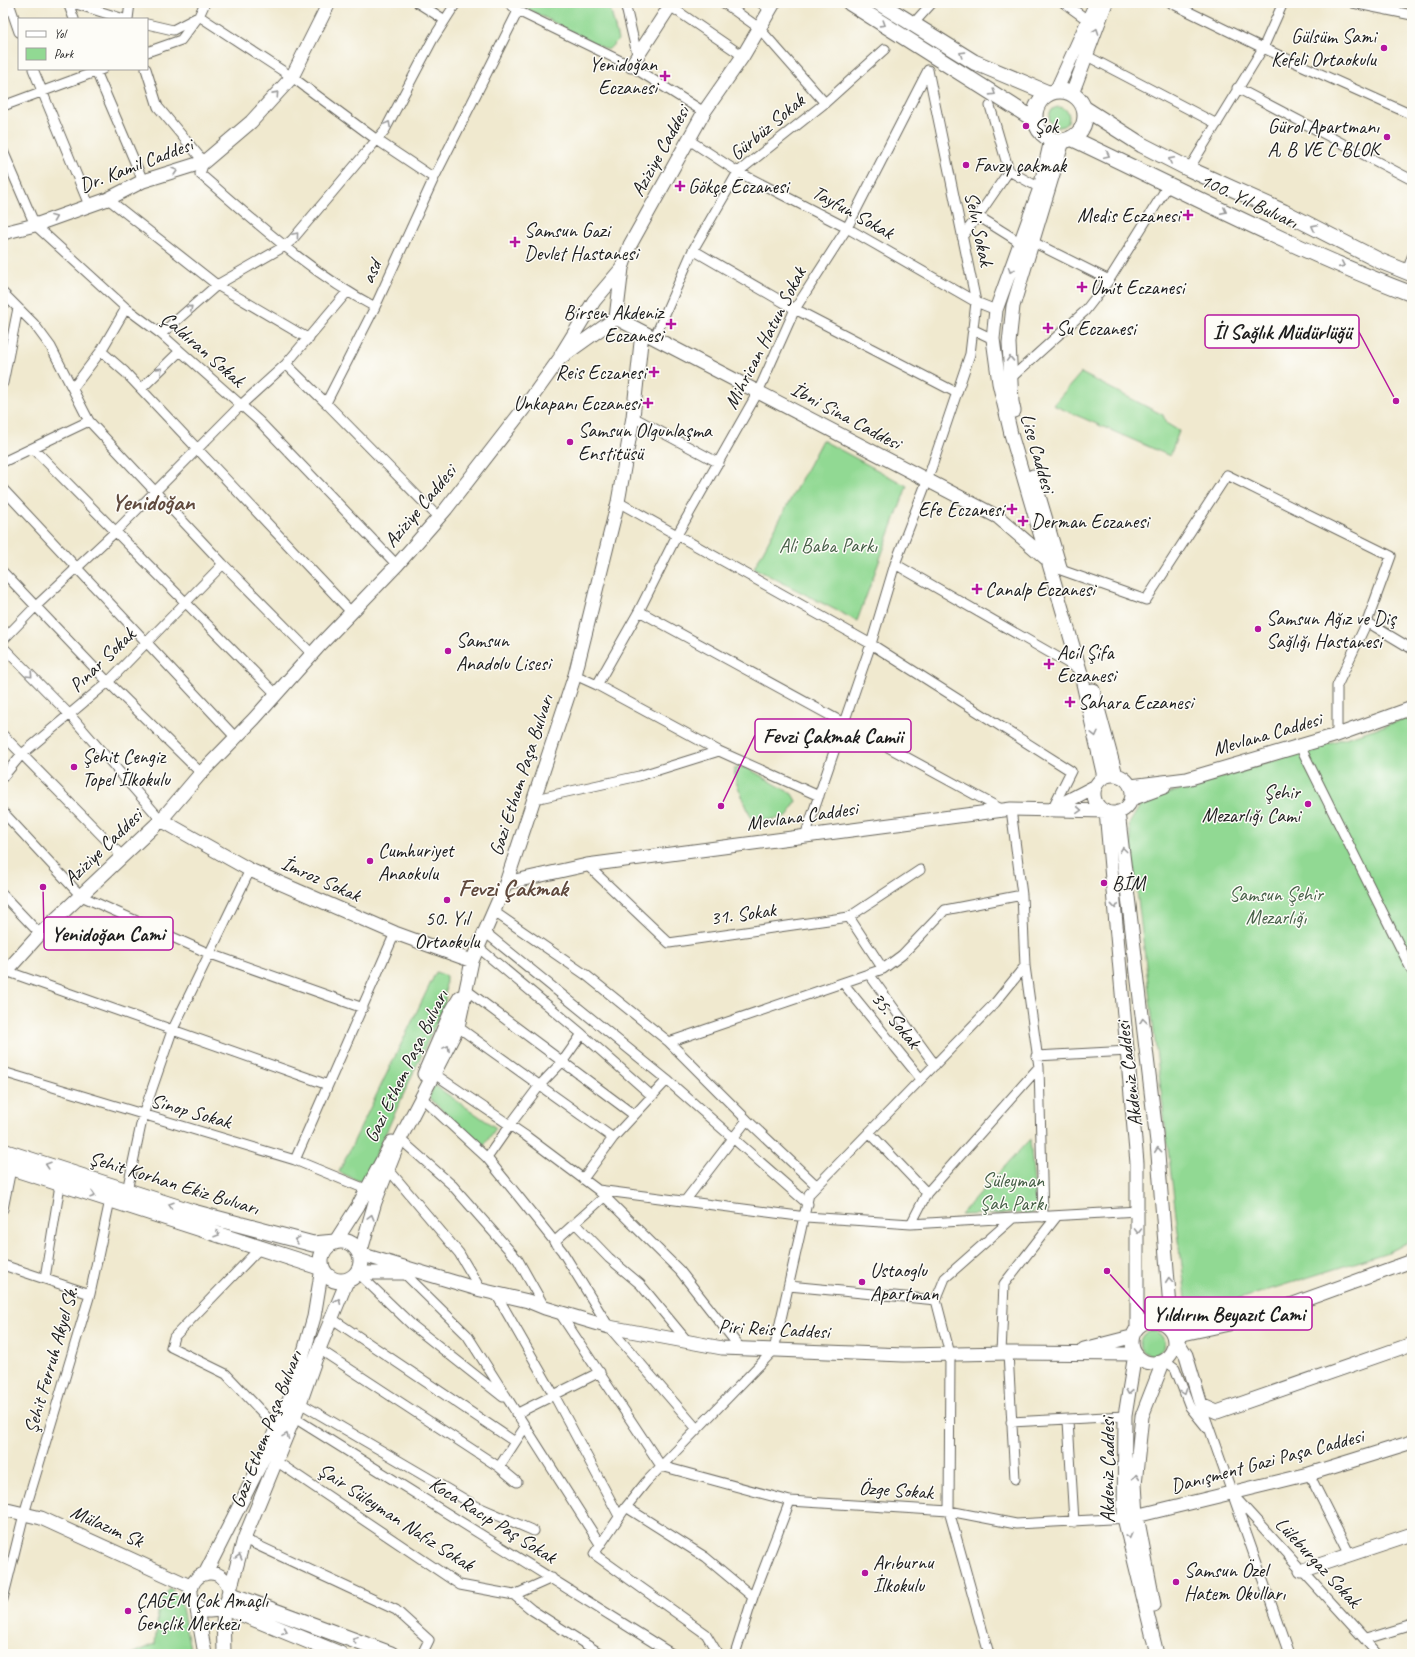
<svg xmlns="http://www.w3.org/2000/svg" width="1415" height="1657" viewBox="0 0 1415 1657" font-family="Caveat,sans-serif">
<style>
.green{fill:#91d993;stroke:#567a58}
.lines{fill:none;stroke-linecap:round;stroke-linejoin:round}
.street-casing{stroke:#66645b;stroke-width:11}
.secondary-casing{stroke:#66645b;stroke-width:15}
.primary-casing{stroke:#66645b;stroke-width:17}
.street{stroke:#fff;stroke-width:9}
.secondary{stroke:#fff;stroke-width:13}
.primary{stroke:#fff;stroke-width:15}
.oneway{stroke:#999}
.poi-dot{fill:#b5179e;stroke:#fdfcf7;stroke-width:1.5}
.labels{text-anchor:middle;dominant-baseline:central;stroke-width:3;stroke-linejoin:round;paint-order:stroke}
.poi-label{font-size:20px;fill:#1c1c1c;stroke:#fdfcf7;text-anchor:start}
.street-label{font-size:20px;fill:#1c1c1c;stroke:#fdfcf7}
.park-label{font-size:20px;fill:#455e46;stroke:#fdfcf7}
.district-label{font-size:24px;font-weight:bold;fill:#604a3e;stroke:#fdfcf7}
.leader{fill:none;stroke:#b5179e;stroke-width:1.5}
.callout-dot{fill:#b5179e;stroke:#fdfcf7;stroke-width:1.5}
.callout{fill:#fdfcf7;stroke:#b5179e;stroke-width:1.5}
.callout-label{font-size:21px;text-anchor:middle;font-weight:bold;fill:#1c1c1c}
</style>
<rect width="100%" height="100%" fill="#fdfcf7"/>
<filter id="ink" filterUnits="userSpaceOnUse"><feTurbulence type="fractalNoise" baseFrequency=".025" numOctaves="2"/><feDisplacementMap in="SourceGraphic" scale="8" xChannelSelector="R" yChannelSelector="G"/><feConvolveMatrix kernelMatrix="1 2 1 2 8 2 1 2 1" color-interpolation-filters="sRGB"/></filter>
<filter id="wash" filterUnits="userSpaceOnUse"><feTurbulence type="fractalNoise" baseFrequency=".012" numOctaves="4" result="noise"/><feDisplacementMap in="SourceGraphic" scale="16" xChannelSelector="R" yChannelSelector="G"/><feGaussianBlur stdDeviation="0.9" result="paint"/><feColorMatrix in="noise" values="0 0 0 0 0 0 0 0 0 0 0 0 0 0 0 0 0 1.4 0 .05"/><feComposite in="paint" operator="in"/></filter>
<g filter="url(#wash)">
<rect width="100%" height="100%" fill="#f0e9cf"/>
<!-- green -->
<path class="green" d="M516 3H609L618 40 608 50Z
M1049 117a10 10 0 1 1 20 0a10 10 0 1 1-20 0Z
M1081 373 1163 415 1166 423 1179 431 1170 456 1053 405Z
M822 440 907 486 857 621 754 568Z
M1412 717V1242L1385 1253 1202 1311 1187 1307 1129 824 1142 802Z
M746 767 792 794 796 801 787 817 753 822 736 782 734 769Z
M436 972 446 976 445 1003 363 1183 339 1172Z
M434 1085 496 1128 483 1147 429 1098Z
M1030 1139 1036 1206 1032 1213 960 1215Z
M1140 1343a12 12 0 1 1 24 0a12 12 0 1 1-24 0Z
M170 1588 180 1598 191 1654H132L155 1644 159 1604Z"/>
</g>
<g filter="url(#ink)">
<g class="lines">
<!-- street casing -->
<g class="street-casing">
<path id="street" d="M9 3 19 32
M68 3 74 19
M73 3 124 19
M205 3 199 16 292 77 377 140 434 178
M418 3 445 20
M509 3 518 11 631 66 704 112
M625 3 637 54
M724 3 759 28 825 103
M761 3 770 10
M1064 3 1089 21
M1171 3 1263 48 1412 115
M1353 3 1412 15
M670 6 743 56
M128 19 130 3
M147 24 173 30 196 18
M913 24 932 3
M147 52 181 40 199 16
M1087 56 1217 124
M33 69 89 205
M95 69 143 181
M146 69 158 107 204 162 200 174C255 221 310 273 375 307
M928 70 976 302 996 310
M1237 88 1412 180
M3 106 103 69
M990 106 1009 171 1040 188
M689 140 738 172 847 228 976 302 970 354 927 481 895 564 871 644 805 836
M3 151 35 225 126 308 161 334 259 421 397 565
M1189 169 1263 48 1283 3
M108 199 217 285 309 339
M978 216 1009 171
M962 237 978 216 1021 243
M1033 242 1109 280
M693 250 795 309 957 393
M1407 272 1412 257
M3 293 34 324 51 347 89 421 223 564 312 654
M126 308 101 351 125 372 351 612
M972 329 993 339
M161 334 217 285 285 246 292 240 385 130 433 39 456 3
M654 339 693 250 738 172 825 103 885 49
M286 364 326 403
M1011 378 1085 311 1109 280 1169 184
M3 383 18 308
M73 388 101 351
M141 389 180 351
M633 417 719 463
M34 449 275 693
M3 462 89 421
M3 489 236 738
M618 502 871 644 1071 771 1052 809
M439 518 326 403 375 307 434 178 518 11
M895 564 1080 670
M1061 570 1146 600 1227 475 1391 556 1367 622 1337 686V735
M3 572 108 682 201 773
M639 611 1003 810
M1367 622 1412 649
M3 640 36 606 115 532 241 405 286 364 347 292
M3 647 70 715 161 820
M575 675 597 685 719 751 819 796
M597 685 639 611 677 535 758 392 795 309 847 228 928 70
M3 735 122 856
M1300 746 1412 971
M3 777 21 755 108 682 223 564
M535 799 639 776 719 751
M1011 809 1022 895 1025 966 1039 1067 1043 1217
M3 812 81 896 208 953 363 1008
M587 865 669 943 849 917 920 870
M3 895 40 934
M493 911 586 975 669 1042 747 1120 817 1186
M849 917 883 969
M486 933 667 1080 808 1204
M479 948 582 1034 652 1096
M6 971 328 1085
M869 974 935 1065
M843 983 921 1079
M465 989 634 1115
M458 1027 613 1138
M669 1042 883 969 902 955 945 910 1022 895
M1036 1056 1129 1051
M3 1072 295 1160 368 1190
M433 1073 526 1136 598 1190 680 1271 741 1349
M422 1098 487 1158 518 1196 562 1251 609 1327 697 1429
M869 1132 927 1193
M400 1139 452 1185 518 1260 545 1308
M487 1158 510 1125 540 1085 563 1061 582 1034
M295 1160 395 933
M389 1170 459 1253 481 1290
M583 1179 613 1138 667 1080
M598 1190 806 1217 911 1224 1138 1211
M127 1191 143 1115 172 1031 250 870
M685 1201 747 1120
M3 1209 11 1169
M575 1223 609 1258 640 1284 688 1342
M911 1224 927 1193 1039 1067
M554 1242 604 1197
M260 1248 174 1337 171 1347 226 1374 276 1427
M3 1265 90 1294
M358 1273 412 1325 503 1397
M405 1274 467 1335 600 1544
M45 1278 60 1185
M789 1286 936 1300
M496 1294 554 1395 619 1516
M559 1312 661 1466 790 1501 949 1511 1016 1524 1129 1518
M331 1318 515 1442
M319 1349 499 1467 525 1427
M1001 1353 1004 1284 1057 1216
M1008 1353 1015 1479
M1164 1360 1175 1368 1190 1407 1207 1428
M300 1403 476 1506 534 1531
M1201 1405 1289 1654
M516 1414 600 1372
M293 1417 672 1654
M1068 1421 1074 1522
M1011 1422 1125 1416
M276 1461 460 1585 514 1595 532 1610 601 1654
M499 1467 517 1482
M1309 1474 1350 1555
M1235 1497 1378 1654
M626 1507 705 1557 753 1597 735 1654
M244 1539 396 1610 429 1640 422 1654
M514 1595 552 1578
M753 1597 790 1501
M3 1599 24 1514 90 1294 110 1200
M1366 1639 1412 1625
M718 1654 706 1634 594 1554 626 1507 646 1482 774 1350 809 1194 995 1003 1025 966
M989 1654 949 1511 950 1354 936 1300 945 1278 1013 1218"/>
</g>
<!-- secondary casing -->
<g class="secondary-casing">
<path id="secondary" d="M631 66 672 3
M1056 91 1096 3
M1072 94 1106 3
M1051 140 1040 188 996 310 993 339 999 383 1011 434 1080 670 1104 777
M3 233 35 225 108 199 143 181 204 162 251 122 292 77 329 3
M616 318 998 517 1049 561
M642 333 633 417 618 502 575 675 506 883 472 961 458 1027 400 1139 375 1202 360 1254 481 1290 528 1301 545 1308 609 1327 722 1348 904 1355 1008 1353 1135 1354 1125 1416 1124 1518 1157 1654
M561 355 594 301 622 268
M1014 411 1012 402 1009 343 1013 306 1063 141
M1033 476 1060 567
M1093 690 1116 775
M1094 794a19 19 0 1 1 38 0a19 19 0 1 1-38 0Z
M1131 786 1187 779 1337 735 1412 708
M1132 799 1164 787
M1054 808 1096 786
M1118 812 1157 1142 1172 1333
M161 820 250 870 395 933 472 961
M506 883 587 865 1011 809 1106 811 1137 1163V1327
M3 975 40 934 161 820 201 773 254 719 320 645 397 565 446 509 525 407 560 358 616 318 622 268 630 245 704 112 743 56 774 3
M424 1074 450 1014 460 997
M335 1242 358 1206 392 1142
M1412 1261 1252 1319 1174 1336 1186 1355 1201 1405 1217 1412 1412 1344
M358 1273H410
M1132 1342a21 21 0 1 1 42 0a21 21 0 1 1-42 0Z
M1084 1349 1131 1337
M3 1509 41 1518 192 1587
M1132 1517 1309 1474 1412 1442
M1301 1571 1412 1534
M191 1592a19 19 0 1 1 38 0a19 19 0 1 1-38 0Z
M205 1574 260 1465 291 1396 314 1317 322 1268
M229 1594 244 1539 300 1403 319 1349 347 1281
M196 1604 205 1654
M1154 1605 1137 1516 1135 1484 1142 1416 1164 1360
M223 1606 224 1654"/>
</g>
<!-- primary casing -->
<g class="primary-casing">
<path id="primary" d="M850 3 1035 120
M879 3 974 62 1048 93
M1035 116a25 25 0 1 1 50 0a25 25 0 1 1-50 0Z
M1084 108 1142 145 1189 169 1284 212 1380 261 1412 274
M1071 138C1184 191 1295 250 1412 294
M3 1151 193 1212 313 1244 335 1242
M3 1165 322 1268
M321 1261a20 20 0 1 1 40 0a20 20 0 1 1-40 0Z
M229 1594 391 1654
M223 1606 340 1654"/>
</g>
<!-- street -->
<use href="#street" class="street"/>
<!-- secondary -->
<use href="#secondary" class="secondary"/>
<!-- primary -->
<use href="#primary" class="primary"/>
</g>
<!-- one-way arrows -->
<defs><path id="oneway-chevron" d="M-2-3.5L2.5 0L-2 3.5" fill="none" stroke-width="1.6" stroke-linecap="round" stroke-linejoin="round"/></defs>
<g class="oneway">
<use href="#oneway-chevron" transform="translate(883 24) rotate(32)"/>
<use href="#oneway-chevron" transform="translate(1096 31) rotate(-70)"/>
<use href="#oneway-chevron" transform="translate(962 54) rotate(-148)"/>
<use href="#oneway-chevron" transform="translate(993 93) rotate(32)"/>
<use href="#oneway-chevron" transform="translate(276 94) rotate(-48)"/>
<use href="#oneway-chevron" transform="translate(388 124) rotate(-62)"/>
<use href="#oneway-chevron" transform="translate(1107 155) rotate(25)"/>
<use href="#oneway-chevron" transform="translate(1171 160) rotate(-153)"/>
<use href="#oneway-chevron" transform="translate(175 171) rotate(-17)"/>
<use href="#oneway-chevron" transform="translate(1224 211) rotate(26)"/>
<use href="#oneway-chevron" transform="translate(54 218) rotate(-21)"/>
<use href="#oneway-chevron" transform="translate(1314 227) rotate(-153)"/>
<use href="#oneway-chevron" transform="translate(296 235) rotate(-50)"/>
<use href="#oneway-chevron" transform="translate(1342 265) rotate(24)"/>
<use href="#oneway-chevron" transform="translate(1011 270) rotate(111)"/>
<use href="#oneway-chevron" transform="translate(190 308) rotate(-41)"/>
<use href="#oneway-chevron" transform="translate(1010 359) rotate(-92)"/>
<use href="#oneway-chevron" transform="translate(160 370) rotate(-44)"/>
<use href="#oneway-chevron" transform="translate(30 675) rotate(46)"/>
<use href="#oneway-chevron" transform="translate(1095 734) rotate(77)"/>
<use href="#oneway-chevron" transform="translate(1079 810) rotate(3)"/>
<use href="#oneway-chevron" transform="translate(1123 850) rotate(-97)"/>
<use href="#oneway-chevron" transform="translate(1115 906) rotate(84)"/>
<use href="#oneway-chevron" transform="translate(1143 1021) rotate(-97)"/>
<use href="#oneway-chevron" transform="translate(447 1048) rotate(-62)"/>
<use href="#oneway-chevron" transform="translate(1158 1150) rotate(-95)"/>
<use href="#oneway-chevron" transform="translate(48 1165) rotate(-162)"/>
<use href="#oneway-chevron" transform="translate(93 1195) rotate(17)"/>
<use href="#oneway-chevron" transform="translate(171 1205) rotate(-162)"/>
<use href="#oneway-chevron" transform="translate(371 1217) rotate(-75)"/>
<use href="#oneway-chevron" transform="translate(1138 1231) rotate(91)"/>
<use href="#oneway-chevron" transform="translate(217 1234) rotate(18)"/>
<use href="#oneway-chevron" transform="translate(297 1240) rotate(-165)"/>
<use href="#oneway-chevron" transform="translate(1169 1280) rotate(-95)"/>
<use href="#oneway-chevron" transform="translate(338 1301) rotate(-67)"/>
<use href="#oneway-chevron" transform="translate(1129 1392) rotate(99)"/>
<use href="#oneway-chevron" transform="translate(1184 1392) rotate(70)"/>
<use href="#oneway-chevron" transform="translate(286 1436) rotate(-69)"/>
<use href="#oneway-chevron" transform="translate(1136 1477) rotate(-85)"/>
<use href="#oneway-chevron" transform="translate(1129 1536) rotate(76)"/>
<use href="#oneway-chevron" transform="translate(239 1557) rotate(-75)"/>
<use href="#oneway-chevron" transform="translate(285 1631) rotate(22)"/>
<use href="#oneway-chevron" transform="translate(355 1640) rotate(-160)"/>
</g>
</g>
<!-- markers -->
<g class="poi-dot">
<circle cx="1384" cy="48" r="4"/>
<path d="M663 70h4v4h4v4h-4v4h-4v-4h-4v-4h4z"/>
<circle cx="1026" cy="126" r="4"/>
<circle cx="1387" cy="137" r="4"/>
<circle cx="966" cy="165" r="4"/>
<path d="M678 180h4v4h4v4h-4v4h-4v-4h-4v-4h4z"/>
<path d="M1186 209h4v4h4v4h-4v4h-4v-4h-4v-4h4z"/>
<path d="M513 236h4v4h4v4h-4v4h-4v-4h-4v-4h4z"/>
<path d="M1080 281h4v4h4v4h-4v4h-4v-4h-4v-4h4z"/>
<path d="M669 318h4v4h4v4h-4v4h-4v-4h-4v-4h4z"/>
<path d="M1046 322h4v4h4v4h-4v4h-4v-4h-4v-4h4z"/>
<path d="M652 366h4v4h4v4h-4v4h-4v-4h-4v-4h4z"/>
<path d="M646 397h4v4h4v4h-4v4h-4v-4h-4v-4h4z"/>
<circle cx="570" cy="442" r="4"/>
<path d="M1010 503h4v4h4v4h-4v4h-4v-4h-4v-4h4z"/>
<path d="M1021 515h4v4h4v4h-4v4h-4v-4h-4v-4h4z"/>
<path d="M975 583h4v4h4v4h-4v4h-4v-4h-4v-4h4z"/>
<circle cx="1258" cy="629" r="4"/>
<circle cx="448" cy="651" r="4"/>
<path d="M1047 658h4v4h4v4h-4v4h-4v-4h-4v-4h4z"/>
<path d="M1068 696h4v4h4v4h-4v4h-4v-4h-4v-4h4z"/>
<circle cx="74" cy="767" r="4"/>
<circle cx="1308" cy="804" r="4"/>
<circle cx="370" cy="861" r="4"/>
<circle cx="1104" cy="883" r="4"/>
<circle cx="447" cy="900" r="4"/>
<circle cx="862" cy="1282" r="4"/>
<circle cx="865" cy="1573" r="4"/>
<circle cx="1176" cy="1582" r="4"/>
<circle cx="128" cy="1611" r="4"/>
</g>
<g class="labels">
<!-- poi labels -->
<g class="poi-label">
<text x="1376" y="36" text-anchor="end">Gülsüm Sami<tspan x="1376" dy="23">Kefeli Ortaokulu</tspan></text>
<text x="657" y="64" text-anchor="end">Yenidoğan<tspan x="657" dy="23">Eczanesi</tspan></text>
<text x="1034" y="126">Şok</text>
<text x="1379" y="126" text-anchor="end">Gürol Apartmanı<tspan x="1379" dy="23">A, B VE C BLOK</tspan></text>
<text x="974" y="165">Favzy çakmak</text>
<text x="688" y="186">Gökçe Eczanesi</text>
<text x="1180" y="215" text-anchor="end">Medis Eczanesi</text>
<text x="524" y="230">Samsun Gazi<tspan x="524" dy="23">Devlet Hastanesi</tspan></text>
<text x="1090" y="287">Ümit Eczanesi</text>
<text x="663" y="312" text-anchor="end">Birsen Akdeniz<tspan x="663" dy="23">Eczanesi</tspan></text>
<text x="1056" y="328">Su Eczanesi</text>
<text x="646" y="372" text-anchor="end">Reis Eczanesi</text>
<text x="640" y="403" text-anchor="end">Unkapanı Eczanesi</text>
<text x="578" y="430">Samsun Olgunlaşma<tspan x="578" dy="23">Enstitüsü</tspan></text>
<text x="1004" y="509" text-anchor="end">Efe Eczanesi</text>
<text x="1031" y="521">Derman Eczanesi</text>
<text x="985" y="589">Canalp Eczanesi</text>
<text x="1266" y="618">Samsun Ağız ve Diş<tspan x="1266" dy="23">Sağlığı Hastanesi</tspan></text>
<text x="456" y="640">Samsun<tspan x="456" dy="23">Anadolu Lisesi</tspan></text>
<text x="1057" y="652">Acil Şifa<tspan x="1057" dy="23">Eczanesi</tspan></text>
<text x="1078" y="702">Sahara Eczanesi</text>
<text x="82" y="756">Şehit Cengiz<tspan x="82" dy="23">Topel İlkokulu</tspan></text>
<text x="1300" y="792" text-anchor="end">Şehir<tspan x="1300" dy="23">Mezarlığı Cami</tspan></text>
<text x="378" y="850">Cumhuriyet<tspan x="378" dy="23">Anaokulu</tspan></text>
<text x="1112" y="883">BİM</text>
<text x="447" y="918" text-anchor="middle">50. Yıl<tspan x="447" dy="23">Ortaokulu</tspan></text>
<text x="870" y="1270">Ustaoglu<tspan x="870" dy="23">Apartman</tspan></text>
<text x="873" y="1562">Arıburnu<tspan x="873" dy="23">İlkokulu</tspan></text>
<text x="1184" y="1570">Samsun Özel<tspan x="1184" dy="23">Hatem Okulları</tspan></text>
<text x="136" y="1600">ÇAGEM Çok Amaçlı<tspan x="136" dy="23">Gençlik Merkezi</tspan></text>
</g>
<!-- street labels -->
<g class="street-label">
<text transform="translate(767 127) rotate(-40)">Gürbüz Sokak</text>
<text transform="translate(660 151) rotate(-61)">Aziziye Caddesi</text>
<text transform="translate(136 165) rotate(-21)">Dr. Kamil Caddesi</text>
<text transform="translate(1249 201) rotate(25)">100. Yıl Bulvarı</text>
<text transform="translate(853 212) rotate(29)">Tayfun Sokak</text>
<text transform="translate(979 229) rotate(78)">Selvi Sokak</text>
<text transform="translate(371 272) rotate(-66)">asd</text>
<text transform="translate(765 338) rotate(-63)">Mihrican Hatun Sokak</text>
<text transform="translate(203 349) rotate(41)">Çaldıran Sokak</text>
<text transform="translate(846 416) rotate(28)">İbni Sina Caddesi</text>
<text transform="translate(1038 453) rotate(74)">Lise Caddesi</text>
<text transform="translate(420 506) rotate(-50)">Aziziye Caddesi</text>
<text transform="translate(102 660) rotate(-44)">Pınar Sokak</text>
<text transform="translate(1267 734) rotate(-16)">Mevlana Caddesi</text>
<text transform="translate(521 775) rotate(-72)">Gazi Etham Paşa Bulvarı</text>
<text transform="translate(802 816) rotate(-8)">Mevlana Caddesi</text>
<text transform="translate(103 847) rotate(-44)">Aziziye Caddesi</text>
<text transform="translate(321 879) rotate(24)">İmroz Sokak</text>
<text transform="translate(743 914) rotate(-8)">31. Sokak</text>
<text transform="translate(896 1020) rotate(51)">35. Sokak</text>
<text transform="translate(406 1066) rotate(-64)">Gazi Ethem Paşa Bulvarı</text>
<text transform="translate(1129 1074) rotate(-97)">Akdeniz Caddesi</text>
<text transform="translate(191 1111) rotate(16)">Sinop Sokak</text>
<text transform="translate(174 1183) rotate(17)">Şehit Korhan Ekiz Bulvarı</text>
<text transform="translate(774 1329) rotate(3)">Piri Reis Caddesi</text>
<text transform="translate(51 1360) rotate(-74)">Şehit Ferruh Akyel Sk.</text>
<text transform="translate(266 1429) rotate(-69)">Gazi Ethem Paşa Bulvarı</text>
<text transform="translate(1267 1461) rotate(-15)">Danışment Gazi Paşa Caddesi</text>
<text transform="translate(1107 1470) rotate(-90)">Akdeniz Caddesi</text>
<text transform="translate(896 1490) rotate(4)">Özge Sokak</text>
<text transform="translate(396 1517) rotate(33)">Şair Süleyman Nafız Sokak</text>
<text transform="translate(493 1520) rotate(32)">Koca Racıp Paş Sokak</text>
<text transform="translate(107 1526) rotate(24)">Mülazım Sk</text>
<text transform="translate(1318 1562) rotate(47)">Lüleburgaz Sokak</text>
</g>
<!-- park labels -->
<g class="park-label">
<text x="828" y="545">Ali Baba Parkı</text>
<text x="1276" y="894">Samsun Şehir<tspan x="1276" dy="23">Mezarlığı</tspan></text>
<text x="1013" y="1180">Süleyman<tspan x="1013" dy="23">Şah Parkı</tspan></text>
</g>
<!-- district labels -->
<g class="district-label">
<text x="153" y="502">Yenidoğan</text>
<text x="513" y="888">Fevzi Çakmak</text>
</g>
</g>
<!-- callouts -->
<path class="leader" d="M1396 401L1359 332M721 806L755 735M43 887L44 933M1107 1271L1145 1313"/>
<g class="callout-dot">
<circle cx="1396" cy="401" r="4"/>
<circle cx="721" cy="806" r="4"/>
<circle cx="43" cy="887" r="4"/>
<circle cx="1107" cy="1271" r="4"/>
</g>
<g class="callout">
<rect x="1205" y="315" width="154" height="33" rx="4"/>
<rect x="755" y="719" width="156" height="33" rx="4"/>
<rect x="44" y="917" width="129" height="33" rx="4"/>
<rect x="1145" y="1297" width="167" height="33" rx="4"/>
</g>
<g class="callout-label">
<text x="1282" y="339">İl Sağlık Müdürlüğü</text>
<text x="833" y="743">Fevzi Çakmak Camii</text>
<text x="108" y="941">Yenidoğan Cami</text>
<text x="1229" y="1321">Yıldırım Beyazıt Cami</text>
</g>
<!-- margin -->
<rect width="1415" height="1657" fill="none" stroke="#fdfcf7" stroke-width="16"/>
<!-- legend -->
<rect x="18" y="18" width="130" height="52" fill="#fdfcf7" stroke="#a3a29f"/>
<rect x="26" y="31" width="20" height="6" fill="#ffffff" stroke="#a3a29f"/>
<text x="54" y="38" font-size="12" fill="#1c1c1c">Yol</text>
<rect x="26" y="48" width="20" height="12" fill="#91d993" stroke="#a3a29f"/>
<text x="54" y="58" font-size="12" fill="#1c1c1c">Park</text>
</svg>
